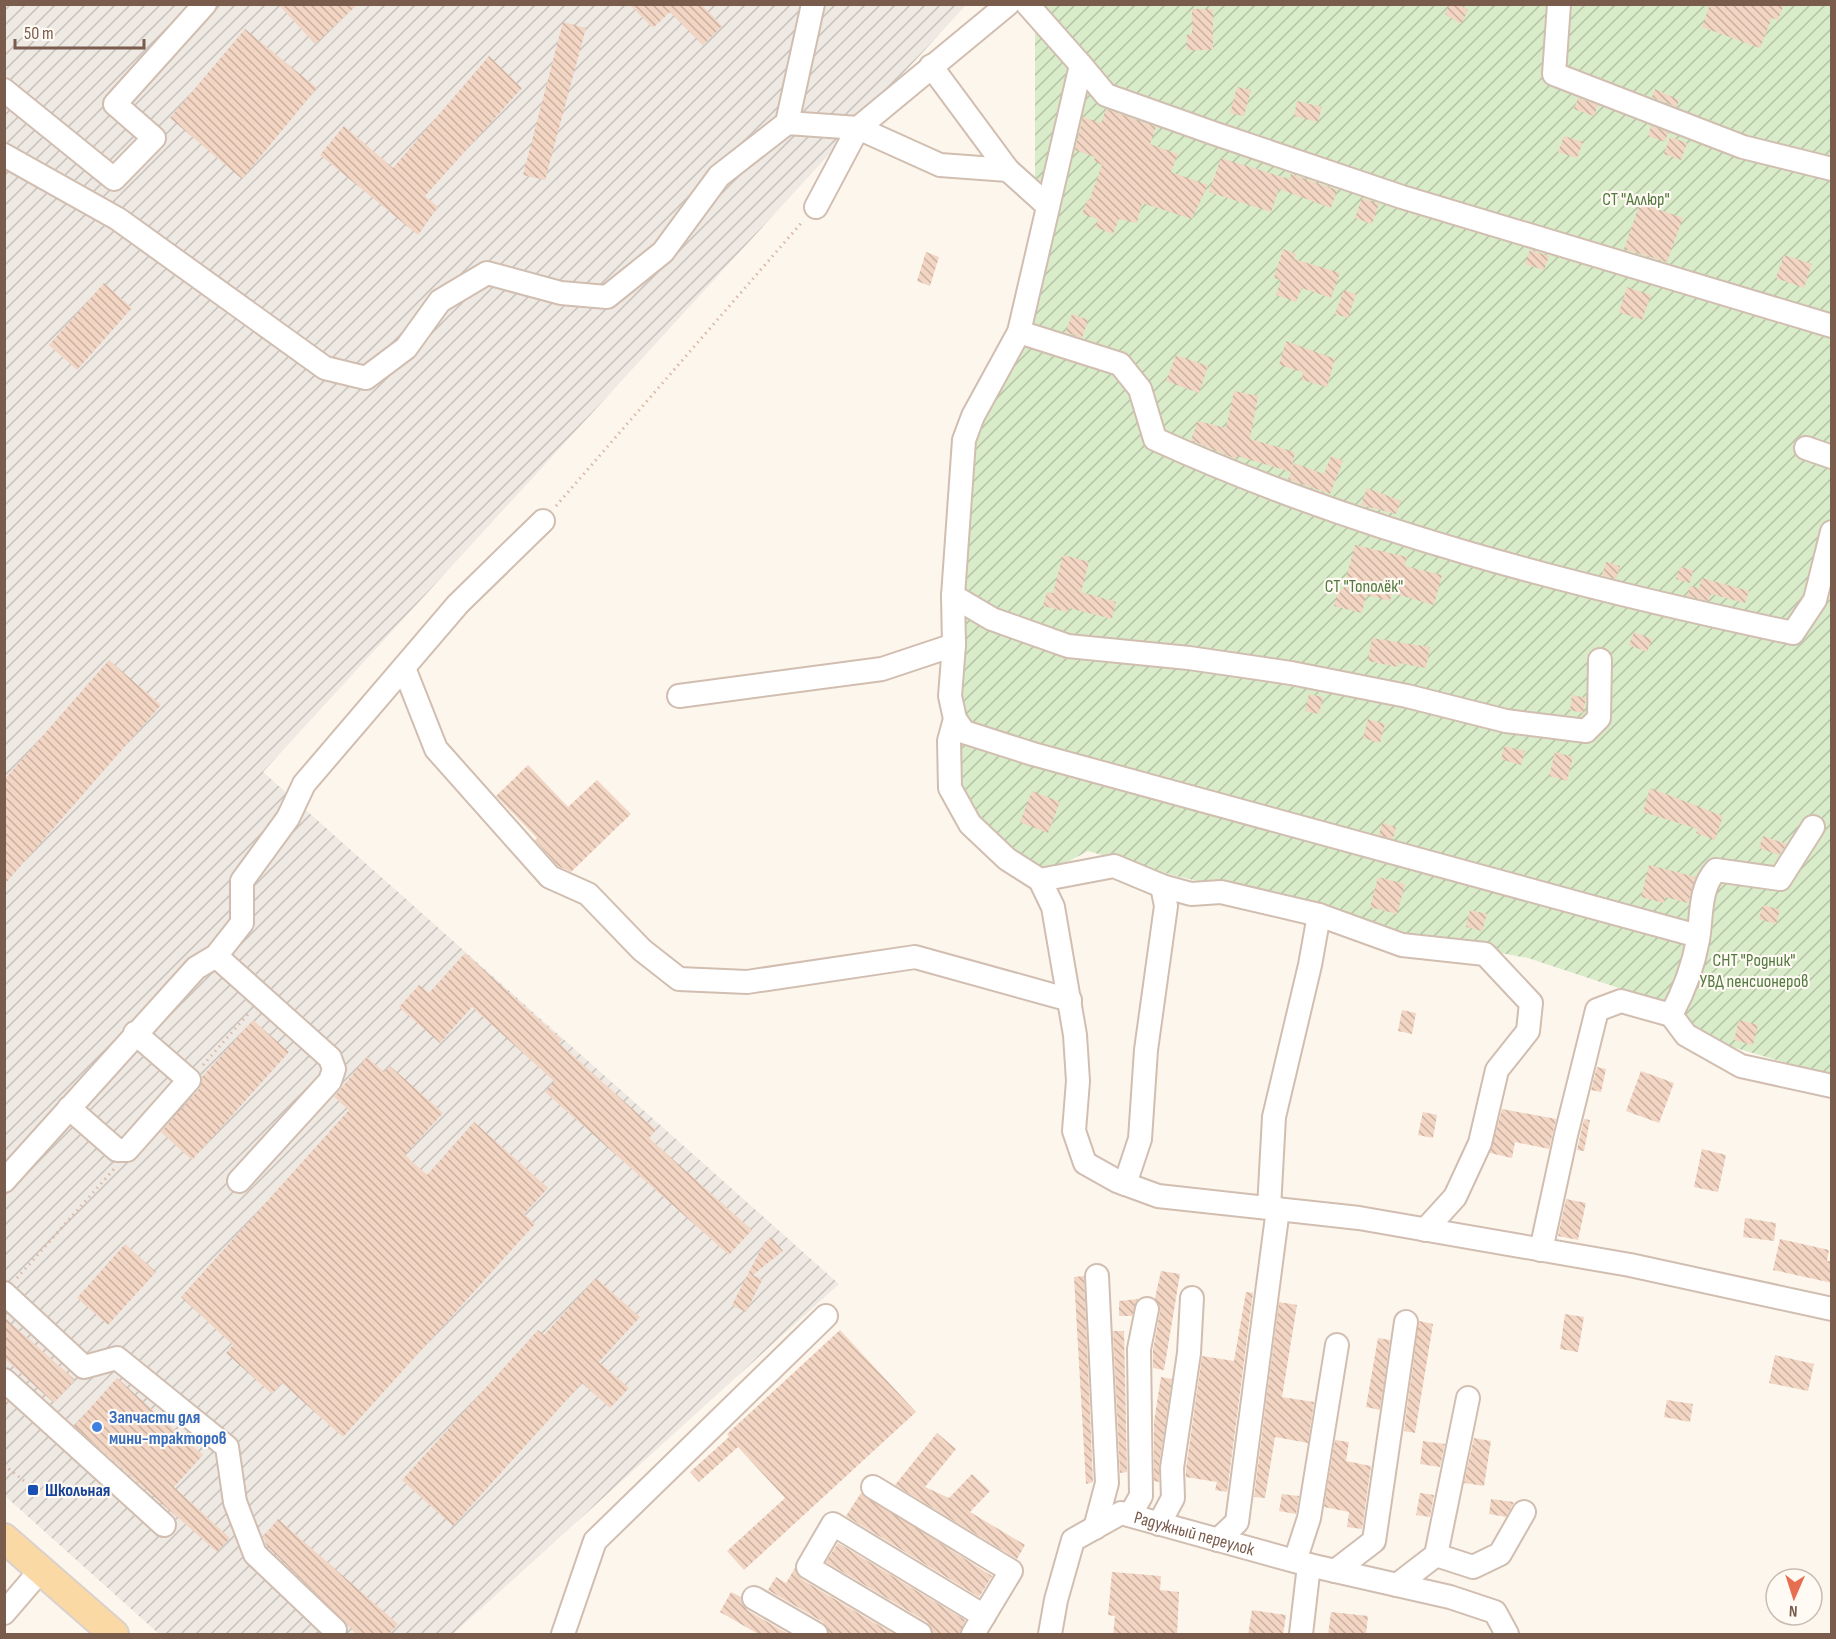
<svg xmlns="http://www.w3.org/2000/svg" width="1836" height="1639" viewBox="0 0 1836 1639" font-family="'Sofia Sans Condensed',sans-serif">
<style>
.industrial{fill:url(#industrial-furrows)}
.garden{fill:url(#garden-furrows)}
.building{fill:url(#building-back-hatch)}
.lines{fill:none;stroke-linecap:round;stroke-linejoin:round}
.minor-casing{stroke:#d1beb0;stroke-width:26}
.major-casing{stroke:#dad1cd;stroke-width:32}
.path{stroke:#d9b8a5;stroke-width:3;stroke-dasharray:1.5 4.5;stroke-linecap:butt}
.minor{stroke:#fff;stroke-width:22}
.major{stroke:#fbd9a5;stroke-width:28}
.shop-dot{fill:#3f7fe0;stroke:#fffaf3;stroke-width:2}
.transit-dot{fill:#1a4fb4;stroke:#fffaf3;stroke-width:2}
.labels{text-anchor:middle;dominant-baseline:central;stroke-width:4.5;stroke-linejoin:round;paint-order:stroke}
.park-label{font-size:18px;fill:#537a41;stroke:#fffaf3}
.shop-label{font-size:18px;font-weight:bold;fill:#366cbe;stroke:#fffaf3;text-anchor:start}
.transit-label{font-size:18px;font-weight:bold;fill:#164399;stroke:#fffaf3;text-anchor:start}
.street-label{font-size:18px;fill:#7a5c4d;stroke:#fffaf3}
</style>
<defs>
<pattern id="industrial-furrows" width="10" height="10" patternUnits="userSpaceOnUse" patternTransform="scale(1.5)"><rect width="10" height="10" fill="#efe9e4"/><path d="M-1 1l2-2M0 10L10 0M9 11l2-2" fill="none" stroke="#c7c0bb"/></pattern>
<pattern id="garden-furrows" width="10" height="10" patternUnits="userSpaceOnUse" patternTransform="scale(1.5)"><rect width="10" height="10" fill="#d8ecc9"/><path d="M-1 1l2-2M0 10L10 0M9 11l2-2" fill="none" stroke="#b4c2a5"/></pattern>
<pattern id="building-back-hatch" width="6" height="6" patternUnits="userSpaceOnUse" patternTransform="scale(1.5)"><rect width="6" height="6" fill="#f3d5c3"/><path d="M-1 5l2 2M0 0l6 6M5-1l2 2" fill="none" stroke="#cab0a1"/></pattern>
</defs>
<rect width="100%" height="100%" fill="#fdf6ec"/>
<!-- industrial -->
<path class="industrial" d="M5 5H966L263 772 839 1284 453 1634H159L5 1496Z"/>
<!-- garden -->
<path class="garden" d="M1035 5H1831V1076L1722 1044 1686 1022 1673 1006 1528 958 1400 934 1314 908 1176 876 1088 851 1058 867 1035 866 984 828 960 789 956 687 974 423 1020 347 1035 216Z"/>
<!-- building -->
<path class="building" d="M278 4H358L315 44Z
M629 4H701L722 26 703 45 670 12 653 28Z
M1450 4H1458L1468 10 1461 24 1445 14Z
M1710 4H1784L1778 20 1772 18 1760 48 1702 27Z
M1192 9H1213V50H1187V34H1192Z
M563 22 586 28 545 180 523 175Z
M245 29 317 88 242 179 170 118Z
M489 56 522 88 425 196 438 207 418 235 320 155 344 126 393 168Z
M1237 87 1251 90 1244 116 1230 113Z
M1655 89 1679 100 1677 107 1652 97Z
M1578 98 1598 105 1594 116 1574 109Z
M1297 101 1322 107 1318 122 1294 116Z
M1106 109 1156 127 1150 144 1178 154 1171 172 1208 185 1192 219 1142 203 1137 223 1119 219 1113 234 1095 227 1098 219 1082 214 1087 200 1089 201 1102 165 1094 161 1095 157 1075 150 1083 117 1101 123Z
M1651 126 1668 132 1665 142 1648 136Z
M1564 136 1583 142 1577 158 1558 152Z
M1670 137 1687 143 1681 160 1664 154Z
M1221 158 1289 179 1291 174 1337 190 1331 208 1279 189 1271 212 1209 192Z
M1362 198 1379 204 1372 224 1355 218Z
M1640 203 1683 218 1667 262 1624 249Z
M1283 249 1296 254 1294 259 1340 273 1331 298 1302 288 1296 302 1276 295 1281 280 1274 278Z
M1530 250 1549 256 1544 270 1525 264Z
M926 252 939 257 930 286 917 281Z
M1784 255 1812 264 1804 288 1776 278Z
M104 283 132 308 77 370 49 345Z
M1627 287 1651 295 1642 320 1619 312Z
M1344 290 1356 294 1348 318 1335 314Z
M1072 314 1088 320 1082 338 1066 332Z
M1286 341 1335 359 1327 387 1302 380 1303 372 1279 365Z
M1176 355 1208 366 1199 393 1166 381Z
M1234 391 1258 396 1250 439 1295 452 1291 471 1294 463 1324 474 1331 456 1343 461 1330 494 1288 479 1291 472 1237 456 1236 459 1191 440 1198 421 1226 428Z
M1367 488 1401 501 1396 514 1361 505Z
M1355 545 1407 557 1405 566 1442 575 1434 605 1392 593 1390 601 1366 595 1362 613 1334 606 1339 589 1343 590Z
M1063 555 1089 562 1081 592 1116 602 1112 619 1069 608 1068 612 1043 606 1047 592 1053 593Z
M1606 562 1620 566 1616 579 1602 575Z
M1680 567 1693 570 1690 583 1676 579Z
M1702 578 1749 591 1745 603 1711 594 1709 601 1687 596 1690 586 1699 588Z
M1634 632 1652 639 1647 652 1629 645Z
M1372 638 1430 647 1426 668 1399 663 1398 667 1368 661Z
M109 660 161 705 4 885V780Z
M1309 694 1323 697 1319 714 1305 711Z
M1572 695 1586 698 1583 713 1570 710Z
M1368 719 1385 724 1380 743 1363 738Z
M1504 746 1525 751 1521 765 1501 759Z
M1555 752 1573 757 1567 781 1549 776Z
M528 765 568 807 597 780 631 814 571 872 558 866 535 840 537 838 496 796Z
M1650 788 1723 816 1715 840 1696 833 1698 829 1643 812Z
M1032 791 1060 802 1048 833 1020 822Z
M1382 823 1396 827 1393 839 1379 835Z
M1763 836 1787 844 1779 855 1759 848Z
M1649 865 1696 877 1688 903 1665 897 1664 903 1641 897Z
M1378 877 1405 884 1397 914 1370 907Z
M1763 905 1780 910 1776 924 1759 919Z
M1470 910 1487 914 1482 931 1466 927Z
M465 953 562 1040 559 1043 656 1130 649 1138 752 1230 729 1255 545 1092 554 1081 472 1007 440 1043 399 1007 419 985 429 993Z
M1402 1010 1416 1013 1412 1034 1398 1031Z
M253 1020 289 1052 192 1160 161 1132 199 1089 202 1077Z
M1739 1020 1758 1025 1753 1045 1734 1040Z
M367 1057 384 1072 390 1066 443 1113 405 1155 427 1175 474 1122 548 1188 524 1214 535 1224 343 1437 282 1383 272 1394 226 1353 233 1345 181 1297 349 1110 334 1097Z
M1597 1067 1606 1069 1601 1092 1591 1090Z
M1641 1071 1674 1083 1659 1123 1626 1111Z
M1502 1109 1556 1119 1549 1149 1515 1142 1512 1158 1490 1153Z
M1423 1112 1437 1115 1433 1138 1418 1135Z
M1584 1119 1590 1120 1584 1151 1577 1150Z
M1702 1149 1726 1155 1718 1192 1694 1187Z
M1566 1199 1586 1203 1578 1240 1558 1236Z
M1745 1218 1776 1223 1774 1241 1743 1237Z
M771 1237 783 1251 753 1275 762 1280 746 1312 732 1305 764 1243Z
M1780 1239 1829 1250 1827 1261H1832V1283L1773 1270Z
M125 1244 156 1272 108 1325 77 1298Z
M1161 1271 1180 1274 1164 1370 1153 1368V1350L1160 1311 1155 1298Z
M1084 1276 1093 1482 1086 1484 1074 1277Z
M596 1278 640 1317 599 1362 629 1388 610 1408 582 1383 453 1526 402 1480 538 1330 544 1335Z
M1246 1292 1253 1293 1227 1492 1215 1490 1217 1482 1186 1477V1469L1202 1356 1234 1361Z
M1138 1299 1132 1316H1119V1301Z
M1279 1302 1297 1305 1282 1397 1314 1402 1308 1443 1275 1437 1265 1498 1254 1497Z
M1565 1314 1584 1317 1578 1352 1560 1349Z
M4 1317 75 1380 54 1403 4 1358Z
M1419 1321 1433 1324 1415 1433 1404 1431Z
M840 1330 916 1412 744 1570 727 1551 785 1498 738 1447 699 1482 690 1472 729 1437 727 1434Z
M1113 1331H1124L1127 1472 1120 1473Z
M1378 1338 1390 1340 1380 1410 1366 1407Z
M1775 1355 1814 1364 1808 1391 1769 1383Z
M1161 1377 1172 1379 1159 1466V1482L1154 1481V1422Z
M117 1378 203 1455 174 1487 230 1538 217 1552 74 1426Z
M1667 1400 1693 1404 1690 1422 1664 1417Z
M937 1433 956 1449 925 1487 949 1498 972 1474 990 1491 970 1512 1025 1545 1017 1559 895 1485Z
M1474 1438 1491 1441 1484 1486 1464 1483Z
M1335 1440 1349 1442 1346 1461 1371 1466 1362 1529 1347 1527 1349 1512 1324 1507Z
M1423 1441 1445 1444 1440 1467 1420 1464Z
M861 1493 992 1576 979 1597 846 1516Z
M1420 1493 1434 1495 1430 1517 1416 1515Z
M1282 1494 1299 1496 1296 1514 1279 1511Z
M1491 1499 1514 1502 1506 1517 1489 1514Z
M278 1519 398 1624 388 1635H358L267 1546 263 1537Z
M838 1543 965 1620 960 1635H933L927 1622 826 1562Z
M795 1568 801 1579 895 1635H829L823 1622 768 1590 776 1577 786 1583Z
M1112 1572 1161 1576 1160 1590 1179 1592 1177 1635H1113L1115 1616 1108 1615Z
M731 1592 741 1597 747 1610 790 1635H760L720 1612Z
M1252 1610 1286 1615 1283 1635H1248Z
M1331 1612 1368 1616 1366 1635H1328Z"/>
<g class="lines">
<!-- minor casing -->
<g class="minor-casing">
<g id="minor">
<path d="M1027 4 1081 65 1019 332 973 416 964 440 953 596 954 645 950 696 955 719 949 741 950 788 970 824 1007 859 1040 880 1053 907 1075 1035 1078 1081 1074 1131 1085 1163 1117 1181 1158 1196 1359 1218 1630 1265 1832 1309"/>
<path d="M1559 4 1554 74 1743 147 1832 169"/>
<path d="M1081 65 1106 95 1216 134 1402 197 1832 326"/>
<path d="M931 66 1008 170"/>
<path d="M4 90 114 179 154 138 115 104 205 4"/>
<path d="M787 123 813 4"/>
<path d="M4 155 118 219 325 368 366 378 406 348 440 301 487 273 561 293 607 297 663 252 719 176 787 123 858 128 1008 4"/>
<path d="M816 207 858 128 940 165 1008 170 1048 206"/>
<path d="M1019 332 1120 364 1140 389 1155 439C1357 531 1576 587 1793 633L1815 600 1832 532"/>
<path d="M1806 448 1832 457"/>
<path d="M953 596 992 619 1068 646 1189 658 1291 673 1407 696 1506 721 1586 731 1599 718 1600 660"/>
<path d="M404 668 436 749 550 877 588 894 642 950 679 979 747 982 915 957 1070 1000"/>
<path d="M679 696 882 669 954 645"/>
<path d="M955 719 964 732 1033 754 1698 936"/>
<path d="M1813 827 1780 879 1716 870C1699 888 1702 916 1698 940 1693 967 1684 991 1671 1015L1686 1035 1741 1066 1832 1086"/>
<path d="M1040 880 1114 866 1162 886 1191 894 1221 892 1319 915 1402 945 1485 954 1531 1003 1528 1031 1497 1070 1480 1143 1455 1197 1425 1230"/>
<path d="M216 956 330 1058 334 1069 330 1081 239 1181"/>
<path d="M69 1108 117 1150H127L189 1080 135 1033"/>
<path d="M4 1181 196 968 216 956 242 923V881L288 818 304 784 458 604 543 521"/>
<path d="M1125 1184 1140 1139 1146 1050 1166 906 1162 886"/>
<path d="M1269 1208 1274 1117 1310 965 1319 915"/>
<path d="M1541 1250 1566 1135 1597 1010 1621 1001 1671 1015"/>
<path d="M4 1293 84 1367 117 1358 227 1447 235 1502 255 1554 335 1630"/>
<path d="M4 1380 164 1525"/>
<path d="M873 1487 1011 1571 973 1634"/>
<path d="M1130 1515 1141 1496 1139 1349 1147 1309"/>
<path d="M1159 1524 1173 1498 1172 1468 1189 1353 1192 1298"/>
<path d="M1095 1528 1107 1483 1097 1276"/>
<path d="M1218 1540 1237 1522 1278 1209"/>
<path d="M1436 1555 1468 1398"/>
<path d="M1295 1561 1309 1518 1337 1345"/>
<path d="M1335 1571 1374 1541 1406 1322"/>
<path d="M1397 1585 1436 1555 1473 1567 1500 1554 1524 1512"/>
<path d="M754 1598 816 1634"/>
<path d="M4 1613 40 1571"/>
<path d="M563 1634 595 1541 826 1316"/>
<path d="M920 1634 808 1567 833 1524 984 1616"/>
<path id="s1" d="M1050 1634 1056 1600 1073 1540 1121 1513 1309 1565 1450 1597 1495 1612 1507 1634"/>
<path d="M1301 1634 1309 1565"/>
</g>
</g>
<!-- major casing -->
<g class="major-casing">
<path id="major" d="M4 1538 114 1634"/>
</g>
<!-- path -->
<path class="path" d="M556 506 803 221
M203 1065 250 1012
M17 1278 114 1169
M4 1465 39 1493"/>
<!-- minor -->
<use href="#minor" class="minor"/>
<!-- major -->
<use href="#major" class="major"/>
</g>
<!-- markers -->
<circle class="shop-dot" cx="97" cy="1427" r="6"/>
<rect class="transit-dot" x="27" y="1484" width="12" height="12" rx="3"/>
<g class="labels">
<!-- park labels -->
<g class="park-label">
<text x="1636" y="199">СТ "Аллюр"</text>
<text x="1364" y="586">СТ "Тополёк"</text>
<text x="1754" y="960">СНТ "Родник"<tspan x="1754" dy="21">УВД пенсионеров</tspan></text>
</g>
<!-- shop labels -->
<g class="shop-label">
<text x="109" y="1417">Запчасти для<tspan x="109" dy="21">мини-тракторов</tspan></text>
</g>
<!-- transit labels -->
<g class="transit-label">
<text x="45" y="1490">Школьная</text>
</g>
<!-- street labels -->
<g class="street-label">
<text stroke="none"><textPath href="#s1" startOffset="228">Радужный переулок</textPath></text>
</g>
</g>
<!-- border -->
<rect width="1836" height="1639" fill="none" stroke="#7a5c4d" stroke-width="12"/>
<!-- north arrow -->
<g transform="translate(1794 1597) rotate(183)"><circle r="28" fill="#fffaf3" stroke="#cabbb1" stroke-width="1.5"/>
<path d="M0-4.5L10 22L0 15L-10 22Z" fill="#e76f51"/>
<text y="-9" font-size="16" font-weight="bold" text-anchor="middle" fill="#7a5c4d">N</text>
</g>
<!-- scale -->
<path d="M15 39v9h129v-9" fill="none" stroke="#7a5c4d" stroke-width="3"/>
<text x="24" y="39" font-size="18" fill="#7a5c4d" stroke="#fffaf3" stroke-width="4.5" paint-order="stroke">50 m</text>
</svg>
